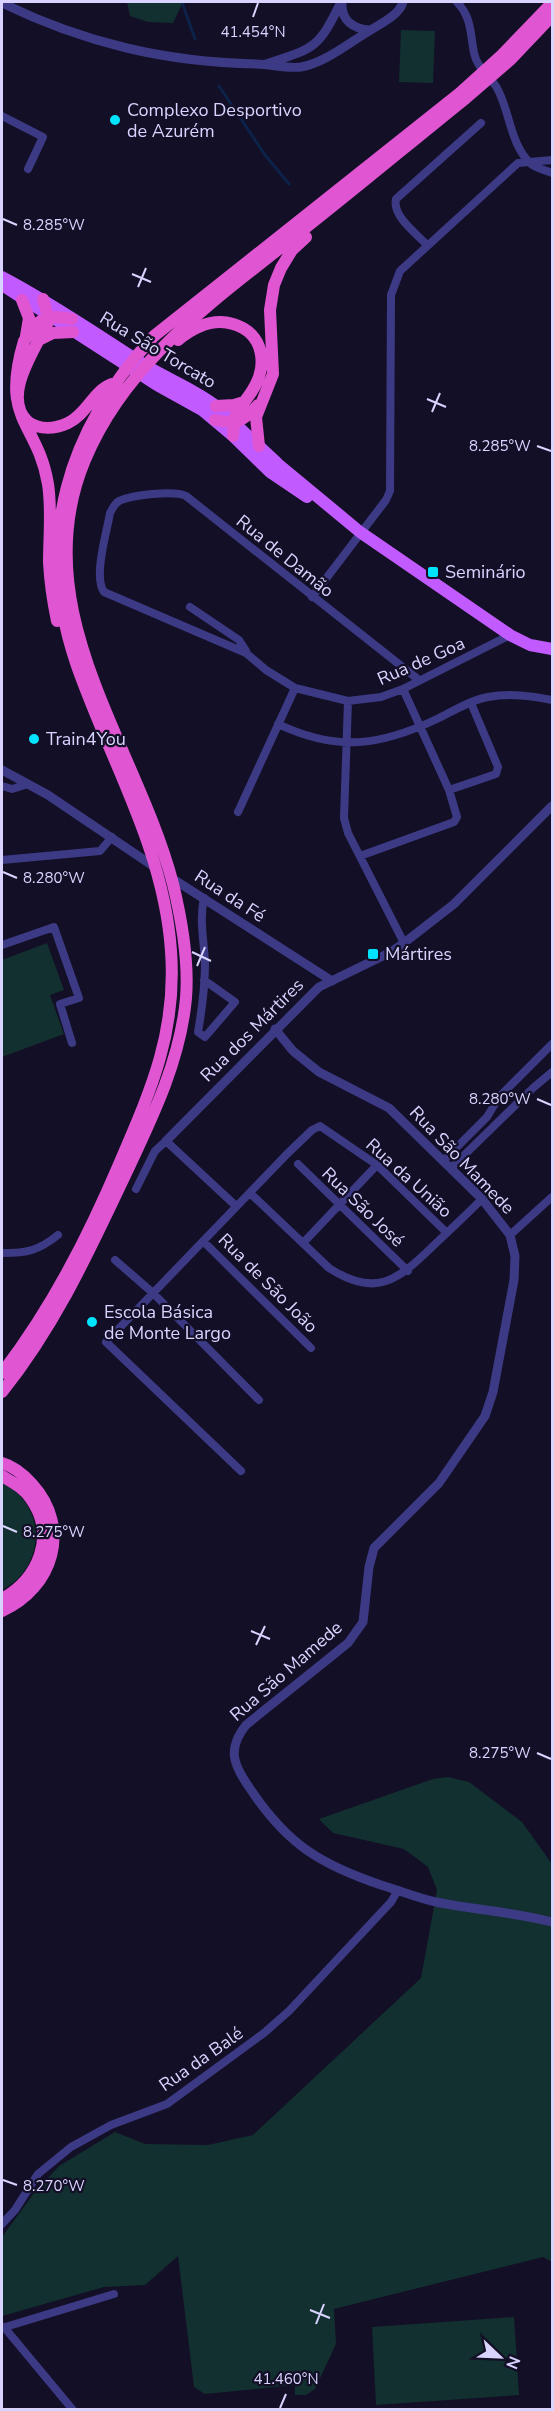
<svg xmlns="http://www.w3.org/2000/svg" width="554" height="2411" viewBox="0 0 554 2411" font-family="'Nunito Sans',sans-serif">
<style>
.green{fill:#12302f}
.lines{fill:none;stroke-linecap:round;stroke-linejoin:round}
.stream{stroke:#0c2248;stroke-width:3}
.minor{stroke:#3d3a85;stroke-width:8}
.tertiary{stroke:#3d3a85;stroke-width:9}
.primary{stroke:#c25bff;stroke-width:12}
.trunk{stroke:#e055d1;stroke-width:12}
.ticks{fill:none;stroke:#d9d4ff;stroke-width:2}
.poi-dot{fill:#00e5ff;stroke:#130f26;stroke-width:2}
.labels{text-anchor:middle;dominant-baseline:central;stroke-width:4.5;stroke-linejoin:round;paint-order:stroke}
.poi-label{font-size:18px;fill:#d9d4ff;stroke:#130f26;text-anchor:start}
.street-label{font-size:18px;fill:#d9d4ff;stroke:#130f26}
.ticks-label{font-size:15px;text-anchor:middle;fill:#d9d4ff;stroke:#130f26;stroke-width:4.5;stroke-linejoin:round;paint-order:stroke}
</style>
<rect width="100%" height="100%" fill="#130f26"/>
<!-- green -->
<path class="green" d="M127 2H183L173 23 148 22 130 16Z
M401 30 435 31 433 83 399 82Z
M47 943 64 990 50 995 64 1034 2 1057V960Z
M2 1483C48 1505 46 1567 2 1590Z
M448 1777 469 1782 522 1822 552 1864V2262L543 2257 334 2309 336 2344 315 2389 306 2395H295V2385L205 2394 194 2387 178 2256 145 2285 104 2287 2 2316V2237L34 2193 59 2166 115 2132 145 2144 208 2145 253 2135 421 1978 437 1890 428 1867 404 1849 333 1833 319 1819 433 1779Z
M514 2317 519 2395 376 2405 372 2327Z"/>
<g class="lines">
<!-- stream -->
<path class="stream" d="M182 2 195 39
M219 86 265 155 289 184"/>
<!-- minor -->
<path class="minor" d="M457 2C472 18 470 33 474 53 477 68 490 76 497 88 510 111 510 145 531 164 537 169 546 170 552 173
M2 116 43 137 28 169
M427 245C416 233 392 216 396 199L481 123
M312 597 386 500 390 491 391 295 400 271 518 163 552 160
M190 607 239 640 246 651
M419 680 186 496C174 490 131 495 119 501 114 504 113 508 110 513 107 532 93 576 104 592L246 653 266 670 295 688 348 701 381 697 403 689 510 635
M348 701 344 818 348 833 404 943
M278 724C337 752 380 746 437 719 453 711 471 700 488 697 510 693 531 696 552 700
M2 786 12 789 28 784
M449 790 496 774 498 767 471 703
M238 812 295 688
M360 856 454 822 457 817 449 790 403 689
M2 860 100 851 112 837
M204 898C199 920 204 940 205 963 205 986 202 1009 198 1032L205 1037 235 1002 204 980
M2 945 54 927 79 998 60 1004 72 1043
M443 1161 487 1117 499 1097 552 1044
M298 1164 408 1271
M451 1168 533 1088 552 1072
M136 1189 155 1151 166 1141 236 1206
M250 1193 329 1268C375 1298 397 1281 432 1247 449 1231 466 1215 482 1199
M510 1235 552 1197
M203 1241 311 1348
M303 1243 377 1165
M2 1253C27 1253 38 1251 58 1235
M115 1260 153 1293 259 1400
M241 1471 106 1342 287 1154 312 1130 320 1126 377 1165 447 1233
M2 2224 15 2210 38 2174 71 2147 111 2125 167 2104 264 2033 289 2011 391 1902 398 1890
M4 2327 73 2410
M2 2328 114 2294"/>
<!-- tertiary -->
<path class="tertiary" d="M2 3C84 43 165 62 256 64 271 64 286 69 301 67 324 63 346 45 366 33 378 25 399 16 403 2
M342 3C341 21 354 29 370 30
M266 64C315 48 318 49 341 2
M2 770 48 795 156 868
M170 877 332 981
M275 1029 293 1051 319 1072 389 1108 482 1199 510 1235 515 1256 514 1280 493 1392 485 1416 439 1483 374 1548 369 1567 363 1622 348 1643 246 1725C226 1750 234 1766 251 1790 288 1845 321 1865 384 1886 401 1891 418 1898 436 1902 475 1910 514 1912 552 1922
M166 1141 319 987 391 952 404 943 454 904 552 806"/>
<!-- primary -->
<path class="primary" d="M2 277C52 303 99 336 148 367 170 380 195 390 216 406L278 464 360 532 510 635 530 645 552 649
M2 285 157 385 202 410 233 436 270 472 307 497"/>
<!-- trunk -->
<path class="trunk" d="M43 299 49 320C37 347 0 396 28 422 40 430 55 429 68 423 87 414 93 391 112 384
M22 300 29 318 26 336
M39 340 53 333 73 332
M178 340C194 327 213 318 233 324 265 333 268 367 252 391 247 399 241 406 236 414 233 420 234 429 233 436
M216 406 234 405 244 402
M215 420C238 425 243 421 258 405
M259 446 256 417 273 374 270 310 274 285 281 268 292 250 306 237
M57 621C53 602 50 582 49 562 49 536 52 510 48 484 37 420 0 422 24 341 39 318 44 314 72 319
M2 1373C52 1308 88 1237 120 1162 151 1090 177 1032 171 951 164 847 109 759 76 663 34 539 67 430 154 336L460 93 502 55 552 3
M2 1392C53 1328 85 1260 120 1186 148 1126 180 1065 186 998 189 961 182 921 173 884 137 745 22 610 85 460 126 360 218 298 299 233 355 189 410 143 466 98L510 60 552 16
M2 1463C13 1466 24 1475 32 1484 72 1528 53 1588 2 1611
M2 1476C12 1482 24 1488 31 1499 57 1536 38 1579 2 1599"/>
</g>
<!-- ticks -->
<path class="ticks" d="M253 17 258 3M3 219 17 225M132 274 151 282M138 287 146 268M427 399 446 407M432 412 440 393M537 446 551 451M3 872 17 878M192 952 211 961M197 966 205 947M537 1099 551 1105M3 1526 17 1532M251 1631 270 1639M256 1645 265 1626M537 1753 551 1759M3 2180 17 2185M310 2310 330 2318M316 2324 324 2304M280 2408 286 2394"/>
<!-- markers -->
<g class="poi-dot">
<circle cx="115" cy="120" r="6"/>
<rect x="427" y="566" width="12" height="12" rx="3"/>
<circle cx="34" cy="739" r="6"/>
<rect x="367" y="948" width="12" height="12" rx="3"/>
<circle cx="92" cy="1322" r="6"/>
</g>
<g class="labels">
<!-- poi labels -->
<g class="poi-label">
<text x="127" y="110">Complexo Desportivo<tspan x="127" dy="21">de Azurém</tspan></text>
<text x="445" y="572">Seminário</text>
<text x="46" y="739">Train4You</text>
<text x="385" y="954">Mártires</text>
<text x="104" y="1312">Escola Básica<tspan x="104" dy="21">de Monte Largo</tspan></text>
</g>
<!-- street labels -->
<g class="street-label">
<text transform="translate(158 350) rotate(31)">Rua São Torcato</text>
<text transform="translate(285 556) rotate(39)">Rua de Damão</text>
<text transform="translate(421 661) rotate(-24)">Rua de Goa</text>
<text transform="translate(230 896) rotate(33)">Rua da Fé</text>
<text transform="translate(252 1030) rotate(-45)">Rua dos Mártires</text>
<text transform="translate(462 1160) rotate(46)">Rua São Mamede</text>
<text transform="translate(409 1178) rotate(42)">Rua da União</text>
<text transform="translate(363 1207) rotate(44)">Rua São José</text>
<text transform="translate(268 1283) rotate(45)">Rua de São João</text>
<text transform="translate(286 1671) rotate(-41)">Rua São Mamede</text>
<text transform="translate(201 2059) rotate(-35)">Rua da Balé</text>
</g>
</g>
<g class="ticks-label">
<text x="253" y="37">41.454°N</text>
<text x="54" y="230">8.285°W</text>
<text x="500" y="451">8.285°W</text>
<text x="54" y="883">8.280°W</text>
<text x="500" y="1104">8.280°W</text>
<text x="54" y="1537">8.275°W</text>
<text x="500" y="1758">8.275°W</text>
<text x="54" y="2191">8.270°W</text>
<text x="286" y="2384">41.460°N</text>
</g>
<!-- border -->
<rect width="554" height="2411" fill="none" stroke="#d9d4ff" stroke-width="6"/>
<!-- north arrow -->
<g transform="translate(500 2357) rotate(113)" stroke="#130f26" stroke-width="4.5" paint-order="stroke">
<path d="M0-4.5L10 22L0 15L-10 22Z" fill="#d9d4ff"/>
<text y="-9" font-size="16" font-weight="bold" text-anchor="middle" fill="#d9d4ff">N</text>
</g>
</svg>
